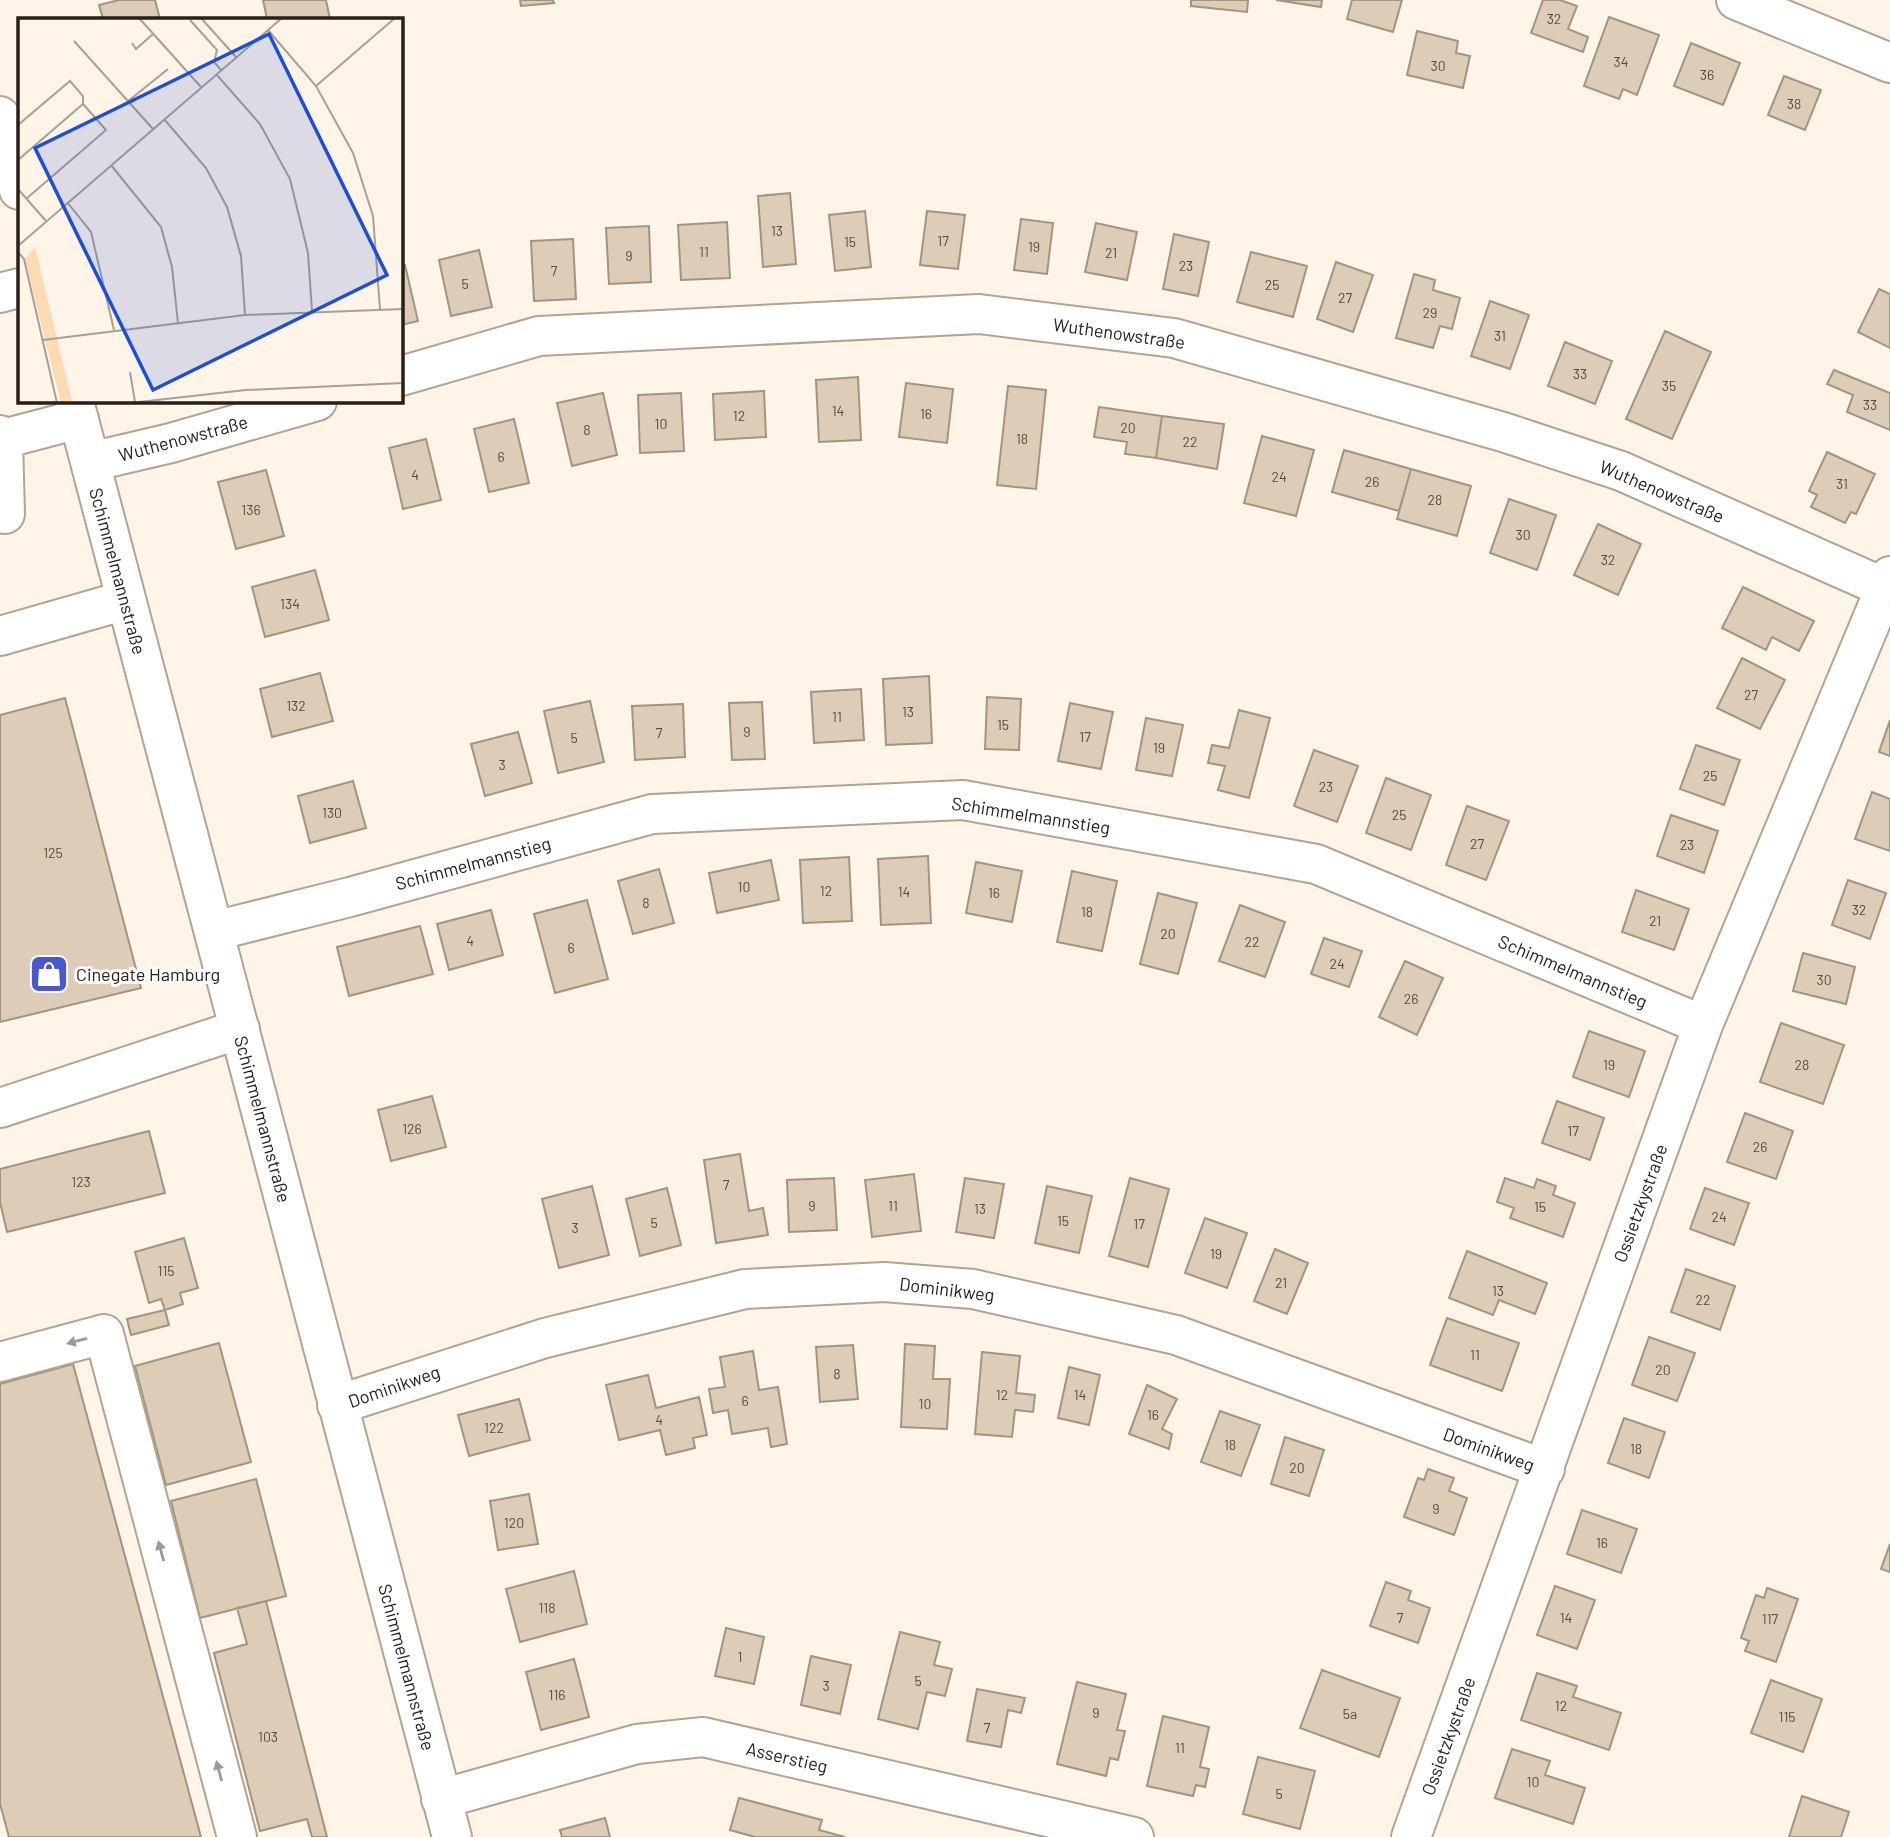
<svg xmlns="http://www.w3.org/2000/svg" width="1890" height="1837" viewBox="0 0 1890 1837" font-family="Barlow,sans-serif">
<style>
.building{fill:#dcccb8;stroke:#a39481;stroke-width:2}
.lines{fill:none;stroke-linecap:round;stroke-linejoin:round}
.minor-casing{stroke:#b3a491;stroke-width:42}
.minor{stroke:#fff;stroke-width:38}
.oneway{fill:#9d9b98}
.labels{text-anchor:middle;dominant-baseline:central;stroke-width:6;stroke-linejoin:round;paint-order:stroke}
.number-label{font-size:14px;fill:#544b41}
.street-label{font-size:18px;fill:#262019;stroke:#fff}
.poi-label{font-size:18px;fill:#262019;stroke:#fff;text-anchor:start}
.inset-road{fill:none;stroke:#a89f95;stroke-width:2}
.view{fill:#1d4ed8;fill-opacity:0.15;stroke:#1d4ed8;stroke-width:3.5}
.inset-edge{fill:none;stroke:#262019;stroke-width:3.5}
</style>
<rect width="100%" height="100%" fill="#fef4e8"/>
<!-- building -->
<path class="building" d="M119 0H155L160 19H103L99 5Z
M263 0H326L330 19H267Z
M520 0H553L554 3 521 6Z
M1191 0H1248L1247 12 1191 6Z
M1276 0H1322L1321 7Z
M1352 0H1402L1393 32 1347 19Z
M1543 0H1560L1577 6 1568 29 1588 37 1583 52 1531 33Z
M1609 17 1659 35 1637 95 1623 89 1619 99 1584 86Z
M1417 31 1458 41 1456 53 1470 56 1463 88 1407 75Z
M1691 43 1740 63 1723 105 1674 86Z
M1784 76 1821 90 1805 130 1768 115Z
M790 193 796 264 763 267 758 196Z
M865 211 871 267 835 271 829 215Z
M927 211 965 215 958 269 920 265Z
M1021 219 1053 223 1047 274 1014 270Z
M727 222 730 278 681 280 678 225Z
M1096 223 1137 232 1127 280 1085 272Z
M649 226 651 282 609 284 606 228Z
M1174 234 1209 242 1198 296 1163 289Z
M573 239 576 299 534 301 531 241Z
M479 250 492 307 451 316 439 260Z
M1251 252 1307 266 1293 317 1237 302Z
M1336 262 1373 275 1353 332 1317 319Z
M405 265 418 321 401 325V266Z
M1414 274 1435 280 1433 290 1460 298 1452 329 1440 326 1433 348 1396 338Z
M1879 289 1890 294V348L1858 332Z
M1490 301 1529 315 1510 369 1471 356Z
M1665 331 1711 352 1672 439 1626 419Z
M1565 342 1612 361 1595 404 1548 386Z
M1834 370 1890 393V430L1847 412 1853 395 1827 384Z
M858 377 861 440 819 442 816 380Z
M906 383 953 389 947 443 899 437Z
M1008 386 1046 390 1036 489 997 485Z
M764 391 766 437 715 440 713 394Z
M603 393 617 455 572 466 557 403Z
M681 393 684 451 640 453 638 395Z
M1099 407 1162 416 1156 458 1125 454 1127 442 1094 437Z
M1162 416 1224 424 1217 469 1156 458Z
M514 419 529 483 489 492 474 429Z
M1262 436 1314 450 1296 516 1244 503Z
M426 439 441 500 403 509 389 448Z
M1344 450 1411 469 1399 511 1332 492Z
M1827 452 1875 474 1856 514 1851 512 1845 523 1811 507 1817 495 1809 491Z
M1411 469 1471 486 1457 536 1397 519Z
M266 470 284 536 236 549 218 482Z
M1509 499 1556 515 1537 570 1490 553Z
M1598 524 1641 544 1618 595 1574 575Z
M315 570 329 620 265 637 252 587Z
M1743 587 1814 621 1799 651 1772 637 1766 650 1722 628Z
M1742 658 1785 680 1760 729 1717 708Z
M320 673 333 721 272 737 260 689Z
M929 676 932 743 886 745 883 679Z
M861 689 864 740 814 743 811 692Z
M987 697 1021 699 1019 750 985 749Z
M65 698 141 988 0 1022V715Z
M590 701 604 762 558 773 544 711Z
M762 702 765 759 732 760 729 703Z
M1070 703 1113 712 1101 769 1058 761Z
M683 704 685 757 635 760 632 706Z
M1239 710 1270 718 1249 798 1218 790 1225 766 1208 763 1212 745 1229 748Z
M1146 718 1183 725 1172 776 1136 770Z
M1890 720V756L1879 752Z
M518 732 532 783 485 796 471 744Z
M1696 745 1740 760 1724 805 1680 789Z
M1314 750 1358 766 1337 822 1294 806Z
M1386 778 1431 795 1411 850 1366 833Z
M353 781 366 828 310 843 298 796Z
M1872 792 1890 799V851L1855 839Z
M1467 806 1509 821 1486 880 1446 865Z
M1671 815 1718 831 1704 873 1657 856Z
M928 856 931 923 881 925 878 859Z
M849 857 852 921 803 923 800 860Z
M771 860 779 900 717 913 709 873Z
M976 862 1022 871 1012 922 966 913Z
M659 869 674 923 633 934 618 881Z
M1072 871 1117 881 1102 951 1057 942Z
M1848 880 1886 893 1870 939 1832 925Z
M1636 890 1689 909 1674 950 1622 932Z
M1158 893 1197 903 1178 974 1140 964Z
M587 900 608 979 555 993 534 914Z
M1240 905 1285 922 1265 977 1219 961Z
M491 910 503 955 449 970 437 924Z
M420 926 433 974 349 996 337 947Z
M1324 938 1362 951 1349 987 1311 974Z
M1803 953 1855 967 1846 1004 1793 991Z
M1405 961 1443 978 1417 1035 1379 1017Z
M1781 1023 1844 1045 1823 1104 1760 1082Z
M1589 1031 1645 1051 1629 1097 1573 1077Z
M432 1096 446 1147 391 1161 378 1110Z
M1557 1101 1604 1118 1590 1160 1542 1143Z
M1745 1113 1793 1131 1776 1179 1727 1162Z
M149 1131 165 1193 7 1232 0 1202V1169Z
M740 1154 749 1211 763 1208 768 1235 716 1243 704 1160Z
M914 1174 921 1231 872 1237 865 1180Z
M834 1178 837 1230 789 1232 787 1180Z
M965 1178 1004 1184 994 1238 956 1232Z
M1130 1178 1169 1189 1148 1267 1109 1256Z
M1505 1178 1534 1188 1537 1179 1556 1186 1553 1195 1575 1203 1563 1237 1510 1218 1514 1208 1497 1202Z
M592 1186 609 1255 559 1268 542 1199Z
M1047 1186 1092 1196 1079 1253 1035 1243Z
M667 1188 681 1245 640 1256 626 1199Z
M1705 1188 1749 1203 1734 1245 1690 1229Z
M1205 1218 1247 1233 1227 1288 1185 1273Z
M184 1238 198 1288 180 1293 183 1304 165 1310 161 1299 149 1303 135 1252Z
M1275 1249 1308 1263 1287 1314 1254 1301Z
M1467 1251 1547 1283 1535 1314 1499 1300 1493 1315 1449 1298Z
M1686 1269 1735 1286 1720 1330 1671 1312Z
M165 1310 169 1325 131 1335 127 1319Z
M1447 1318 1519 1343 1502 1391 1430 1365Z
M1649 1337 1695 1353 1677 1401 1632 1385Z
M219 1343 251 1462 166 1485 135 1366Z
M905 1344 935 1346 933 1379H950L947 1429 901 1427Z
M853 1345 858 1399 820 1402 816 1347Z
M753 1351 759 1390 778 1387 787 1444 771 1447 768 1428 732 1434 728 1410 713 1413 709 1389 725 1387 720 1357Z
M982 1352 1020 1356 1016 1393 1035 1395 1033 1412 1015 1410 1012 1437 975 1434Z
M73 1364 201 1837H9L0 1804V1384Z
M1069 1367 1100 1375 1089 1425 1058 1418Z
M648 1375 656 1408 699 1397 707 1435 693 1438 695 1448 666 1455 660 1430 619 1440 606 1385Z
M1147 1385 1177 1399 1162 1429 1172 1434 1169 1449 1129 1434Z
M519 1399 530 1440 469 1456 458 1415Z
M1220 1411 1260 1425 1241 1476 1201 1462Z
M1624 1418 1665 1432 1649 1478 1608 1463Z
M1285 1437 1324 1450 1309 1496 1271 1484Z
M1428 1469 1454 1478 1449 1491 1467 1498 1454 1535 1404 1517 1418 1478 1424 1480Z
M256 1479 286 1596 200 1618 171 1501Z
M529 1494 538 1544 498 1550 490 1501Z
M1582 1510 1637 1529 1621 1573 1567 1554Z
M1890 1544V1572L1881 1569Z
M574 1571 587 1624 520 1642 506 1589Z
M1386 1582 1411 1591 1408 1600 1430 1608 1418 1643 1370 1626Z
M1555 1586 1595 1600 1577 1649 1537 1635Z
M1767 1588 1798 1599 1776 1662 1745 1651 1749 1641 1741 1638 1756 1595 1764 1598Z
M266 1601 327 1837H312L307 1819 260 1831 214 1653 247 1644 237 1608Z
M726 1628 764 1637 754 1684 715 1676Z
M900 1632 940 1642 934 1665 952 1669 945 1696 927 1692 918 1729 878 1719Z
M811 1656 851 1665 840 1714 801 1705Z
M574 1659 589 1717 541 1730 526 1672Z
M1322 1670 1400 1698 1379 1757 1300 1728Z
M1537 1673 1577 1686 1573 1697 1621 1713 1609 1750 1521 1720Z
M1771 1680 1822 1699 1803 1752 1751 1733Z
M1077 1682 1126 1694 1117 1730 1125 1731 1118 1760 1110 1758 1106 1776 1057 1764Z
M977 1689 1025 1698 1021 1713 1008 1710 1001 1747 967 1741Z
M1163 1716 1209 1727 1200 1767 1209 1769 1205 1787 1196 1785 1193 1796 1147 1786Z
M1512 1749 1550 1761 1545 1775 1585 1788 1573 1824 1495 1798Z
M1258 1757 1315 1771 1300 1829 1243 1814Z
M1802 1796 1849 1812 1841 1837H1789Z
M739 1798 822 1820 819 1830 845 1837H755L730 1830Z
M605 1818 610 1837H562L560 1830Z"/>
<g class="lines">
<!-- minor casing -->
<g class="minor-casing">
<path id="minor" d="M1736 0 1890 63
M0 116 19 190
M0 293 19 288
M401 376 539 336 979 314 1174 338 1503 432 1621 471 1885 588
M74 401 452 1837
M0 435 3 439 79 419
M3 439 5 514
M90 462 171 443 317 401
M0 636 126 600
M214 931 350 897 652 814 963 800 1316 864 1703 1025
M0 1108 240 1029
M0 1362 104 1334 237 1837
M337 1405 545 1338 745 1289 884 1282 973 1289 1176 1335 1545 1469
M441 1799 637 1744 703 1737 1134 1837
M1411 1837 1703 1025 1890 576"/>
</g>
<!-- minor -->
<use href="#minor" class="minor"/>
</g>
<!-- one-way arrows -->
<defs><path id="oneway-solid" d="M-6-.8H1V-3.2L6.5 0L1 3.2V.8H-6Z" transform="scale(1.75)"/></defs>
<g class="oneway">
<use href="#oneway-solid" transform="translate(77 1341) rotate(165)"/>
<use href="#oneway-solid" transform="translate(161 1551) rotate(-105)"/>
<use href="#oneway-solid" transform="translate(219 1771) rotate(-105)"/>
</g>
<!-- icons -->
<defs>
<g id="shop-square" transform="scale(2.0125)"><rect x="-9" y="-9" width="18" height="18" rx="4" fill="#4a58cd" stroke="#fff"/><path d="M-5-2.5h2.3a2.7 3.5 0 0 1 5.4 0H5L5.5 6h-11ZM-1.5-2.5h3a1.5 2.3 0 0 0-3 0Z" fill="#fff"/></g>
</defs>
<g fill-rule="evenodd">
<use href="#shop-square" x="49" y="974"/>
</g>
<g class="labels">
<!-- number labels -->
<g class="number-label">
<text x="1554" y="18">32</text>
<text x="1621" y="61">34</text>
<text x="1438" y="65">30</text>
<text x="1707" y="74">36</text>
<text x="1794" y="103">38</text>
<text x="777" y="230">13</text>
<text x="943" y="240">17</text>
<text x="850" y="241">15</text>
<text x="1034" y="246">19</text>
<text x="704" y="251">11</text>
<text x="1111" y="252">21</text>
<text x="629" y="255">9</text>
<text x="1186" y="265">23</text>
<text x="554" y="270">7</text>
<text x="465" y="283">5</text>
<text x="1272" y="284">25</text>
<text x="1345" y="297">27</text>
<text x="1430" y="312">29</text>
<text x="1500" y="335">31</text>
<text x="1580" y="373">33</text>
<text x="1669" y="385">35</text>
<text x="1870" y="404">33</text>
<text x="838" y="410">14</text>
<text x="926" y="413">16</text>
<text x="739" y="415">12</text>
<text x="661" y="423">10</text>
<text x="1128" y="427">20</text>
<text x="587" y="429">8</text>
<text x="1022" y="438">18</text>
<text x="1190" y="441">22</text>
<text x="501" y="456">6</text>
<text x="415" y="474">4</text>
<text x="1279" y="476">24</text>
<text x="1372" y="481">26</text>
<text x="1842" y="483">31</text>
<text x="1435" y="499">28</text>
<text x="251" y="509">136</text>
<text x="1523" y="534">30</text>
<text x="1608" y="559">32</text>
<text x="290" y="603">134</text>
<text x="1751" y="694">27</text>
<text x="296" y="705">132</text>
<text x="908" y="711">13</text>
<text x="837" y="716">11</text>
<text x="1003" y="724">15</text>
<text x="747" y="731">9</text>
<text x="659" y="732">7</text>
<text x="1085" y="736">17</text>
<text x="574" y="737">5</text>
<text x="1159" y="747">19</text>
<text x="502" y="764">3</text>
<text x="1710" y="775">25</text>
<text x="1326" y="786">23</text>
<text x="332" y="812">130</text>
<text x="1399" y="814">25</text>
<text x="1477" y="843">27</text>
<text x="1687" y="844">23</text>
<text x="53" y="852">125</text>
<text x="744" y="886">10</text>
<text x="826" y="890">12</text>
<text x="904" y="891">14</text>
<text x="994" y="892">16</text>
<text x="646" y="902">8</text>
<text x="1859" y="909">32</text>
<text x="1087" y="911">18</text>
<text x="1655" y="920">21</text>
<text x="1168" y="933">20</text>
<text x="470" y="940">4</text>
<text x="1252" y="941">22</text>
<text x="571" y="947">6</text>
<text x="1337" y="963">24</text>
<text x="1824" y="979">30</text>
<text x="1411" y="998">26</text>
<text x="1609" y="1064">19</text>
<text x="1802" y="1064">28</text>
<text x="412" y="1128">126</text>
<text x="1573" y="1130">17</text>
<text x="1760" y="1146">26</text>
<text x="81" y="1181">123</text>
<text x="726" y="1184">7</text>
<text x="812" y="1205">9</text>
<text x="893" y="1205">11</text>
<text x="1540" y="1206">15</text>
<text x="980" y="1208">13</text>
<text x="1719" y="1216">24</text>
<text x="1063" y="1220">15</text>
<text x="654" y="1222">5</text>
<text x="1139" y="1223">17</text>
<text x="575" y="1227">3</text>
<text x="1216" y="1253">19</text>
<text x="166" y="1270">115</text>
<text x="1281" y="1282">21</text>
<text x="1498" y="1290">13</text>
<text x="1703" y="1299">22</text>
<text x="1475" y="1354">11</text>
<text x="1663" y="1369">20</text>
<text x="837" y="1373">8</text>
<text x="1002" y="1394">12</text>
<text x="1080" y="1394">14</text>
<text x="745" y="1400">6</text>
<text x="925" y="1403">10</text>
<text x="1153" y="1414">16</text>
<text x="659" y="1419">4</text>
<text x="494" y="1427">122</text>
<text x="1230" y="1444">18</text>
<text x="1636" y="1448">18</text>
<text x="1297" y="1467">20</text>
<text x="1436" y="1508">9</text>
<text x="514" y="1522">120</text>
<text x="1602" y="1542">16</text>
<text x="547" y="1607">118</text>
<text x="1400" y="1617">7</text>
<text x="1566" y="1617">14</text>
<text x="1770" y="1618">117</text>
<text x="740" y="1656">1</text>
<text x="918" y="1680">5</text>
<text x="826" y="1685">3</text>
<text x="557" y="1694">116</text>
<text x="1561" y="1705">12</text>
<text x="1096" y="1712">9</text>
<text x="1350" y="1713">5a</text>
<text x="1787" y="1716">115</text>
<text x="987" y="1727">7</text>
<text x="268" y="1736">103</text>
<text x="1180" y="1747">11</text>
<text x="1533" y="1781">10</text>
<text x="1279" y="1793">5</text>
</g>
<!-- street labels -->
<g class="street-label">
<text transform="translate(1119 333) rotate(8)">Wuthenowstraße</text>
<text transform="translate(183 438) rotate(-15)">Wuthenowstraße</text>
<text transform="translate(1662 491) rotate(23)">Wuthenowstraße</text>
<text transform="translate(118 571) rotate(75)">Schimmelmannstraße</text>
<text transform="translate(1031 815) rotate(9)">Schimmelmannstieg</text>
<text transform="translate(473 863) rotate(-15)">Schimmelmannstieg</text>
<text transform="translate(1573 971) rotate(23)">Schimmelmannstieg</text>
<text transform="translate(263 1119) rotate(75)">Schimmelmannstraße</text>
<text transform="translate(1640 1203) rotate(-70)">Ossietzkystraße</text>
<text transform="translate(947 1289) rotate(7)">Dominikweg</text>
<text transform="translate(394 1386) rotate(-19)">Dominikweg</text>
<text transform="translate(1489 1449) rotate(20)">Dominikweg</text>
<text transform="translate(407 1667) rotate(75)">Schimmelmannstraße</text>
<text transform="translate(1448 1736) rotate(-70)">Ossietzkystraße</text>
<text transform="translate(787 1757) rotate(13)">Asserstieg</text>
</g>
<!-- poi labels -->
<g class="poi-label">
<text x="76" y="974">Cinegate Hamburg</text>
</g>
</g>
<!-- overview -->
<g transform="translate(18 18)">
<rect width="385" height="385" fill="#fef4e8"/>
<path d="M17 229 54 383 43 385 7 241Z" fill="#fadbb3"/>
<path class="inset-road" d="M121 0 183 69M183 0 218 39M172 2 199 32 196 44 203 52M250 12 298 68 335 135 355 198 362 291M56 23 135 111M114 25 118 31 135 16M198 56 242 106 272 161 290 235 294 293M298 68 377 0M109 84 150 51M146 101 188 150 209 189 223 238 227 297M0 107 52 63 65 78V86M0 142 65 86 88 112 8 181M93 147 143 209 154 249 160 305M0 171 28 203M49 184 73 214 96 312M0 228 264 0M0 234 6 241 39 385M25 322 227 297 385 291M112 354 117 384M112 385 228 372 385 365"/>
<path class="view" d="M251 16 369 257 135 372 17 130Z"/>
<rect width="385" height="385" class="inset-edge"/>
</g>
</svg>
